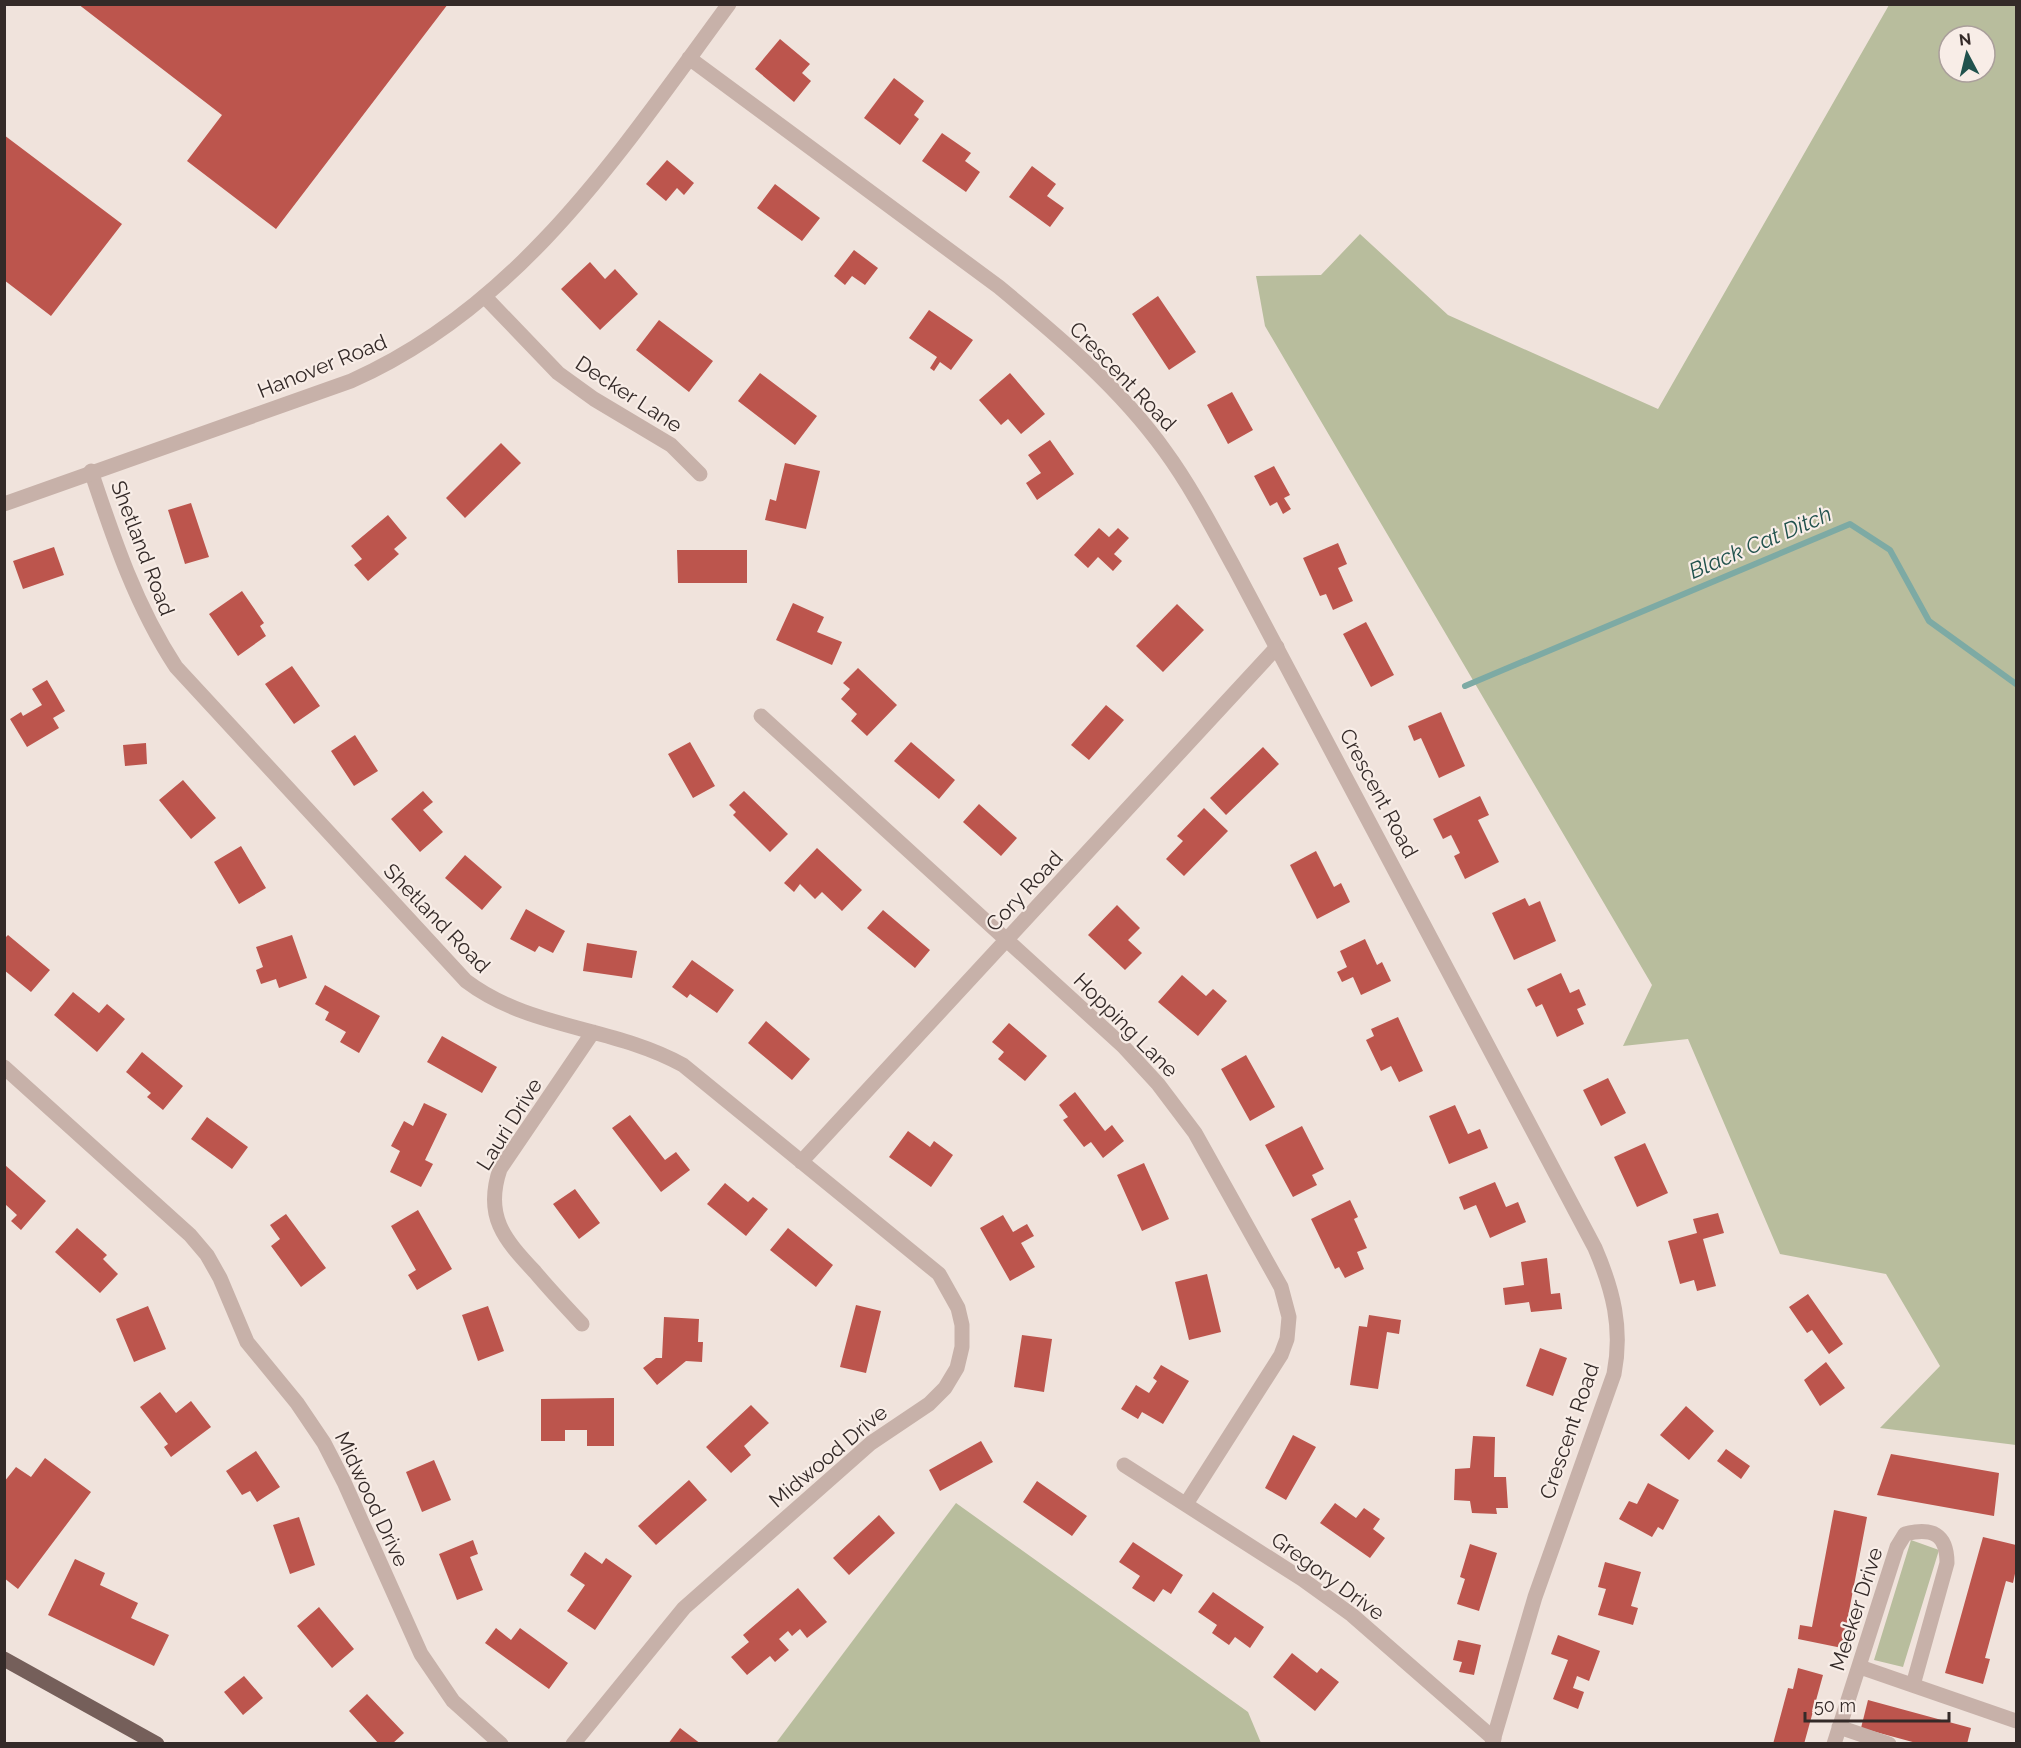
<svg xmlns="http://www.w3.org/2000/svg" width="2021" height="1748" viewBox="0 0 2021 1748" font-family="Raleway,sans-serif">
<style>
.green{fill:#b8bd9d;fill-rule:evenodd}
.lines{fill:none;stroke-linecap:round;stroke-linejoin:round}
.stream{stroke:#7daaa4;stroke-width:6}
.building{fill:#bc554d}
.minor{stroke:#c7b1a9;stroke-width:15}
.tertiary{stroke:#c7b1a9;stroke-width:15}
.primary{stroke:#755f5a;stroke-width:15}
.labels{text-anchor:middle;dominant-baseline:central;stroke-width:4.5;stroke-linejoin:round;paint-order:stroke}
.street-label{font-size:21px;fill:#342a28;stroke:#f8ede7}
.water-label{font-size:22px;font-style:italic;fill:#21524d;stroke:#f8ede7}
</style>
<rect width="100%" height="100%" fill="#f0e3dc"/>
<!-- green -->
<path class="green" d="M1889 5H2016V1445L1880 1428 1940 1366 1886 1274 1780 1254 1688 1039 1623 1046 1652 985 1265 326 1256 276 1321 275 1360 234 1448 315 1658 409ZM1949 36H1985V72H1949Z
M956 1503 1248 1712 1261 1743H776Z
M1911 1540 1939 1550 1903 1667 1874 1660Z"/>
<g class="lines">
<!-- stream -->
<path class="stream" d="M1465 686 1850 524 1890 550 1929 621 2016 684"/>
</g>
<!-- building -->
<path class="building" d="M78 4H448L276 229 187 161 222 115Z
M780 39 810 64 802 73 811 81 794 102 755 69Z
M894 78 924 101 914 115 919 119 900 145 864 118Z
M942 133 971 153 965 161 980 172 966 192 922 161Z
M4 135 122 224 51 316 4 280Z
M667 160 694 183 684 195 677 188 666 201 646 184Z
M1032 166 1056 184 1047 196 1064 208 1050 227 1009 197Z
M775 184 820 218 802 241 757 208Z
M854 250 878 268 865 285 852 276 845 285 834 276Z
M590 262 605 279 615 269 638 294 600 330 561 289Z
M1158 296 1196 352 1169 370 1132 314Z
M929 310 973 340 951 370 940 362 934 371 930 368 937 357 909 338Z
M659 320 713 361 689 392 636 350Z
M760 373 817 416 795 445 738 401Z
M1010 373 1045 414 1021 434 1008 419 1001 425 979 400Z
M1232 392 1253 430 1228 444 1207 405Z
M1050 440 1074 474 1037 500 1026 483 1041 473 1028 455Z
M501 443 521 463 465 518 446 498Z
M785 463 820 471 806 529 765 520 770 499 776 501Z
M1274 466 1290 495 1284 498 1291 509 1283 514 1277 502 1270 506 1254 476Z
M191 503 209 557 185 564 168 510Z
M388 515 407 538 394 549 399 554 368 581 354 565 362 559 351 546Z
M1099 528 1109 537 1118 528 1129 538 1114 554 1122 561 1113 571 1098 557 1088 568 1074 555Z
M1338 543 1347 564 1338 568 1353 601 1333 610 1326 594 1320 596 1303 558Z
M54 547 64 575 23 589 13 561Z
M677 550H747V583H678Z
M242 591 264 623 260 626 266 636 238 656 209 614Z
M793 603 824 617 817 632 842 642 832 665 776 640Z
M1177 604 1204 630 1163 672 1136 646Z
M1366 622 1394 675 1371 687 1343 634Z
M292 666 320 706 294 724 265 684Z
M858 668 897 705 867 736 851 721 857 714 841 699 850 689 843 683Z
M47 680 65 711 53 718 59 728 27 747 10 719 21 712 23 716 42 705 32 689Z
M1106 705 1124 720 1089 760 1071 745Z
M1441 712 1465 766 1439 778 1421 738 1414 741 1408 726Z
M355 735 378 771 354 786 331 751Z
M690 742 715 786 693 798 668 754Z
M911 742 955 780 939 799 894 761Z
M146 743 147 764 125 766 123 745Z
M1263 747 1279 764 1226 815 1210 798Z
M183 780 216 818 191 839 159 800Z
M423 791 433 802 423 810 443 832 420 852 391 819Z
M744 791 788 834 770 852 733 815 736 812 729 805Z
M1480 796 1489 815 1478 820 1499 862 1465 879 1454 856 1460 853 1451 835 1443 839 1433 819Z
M979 804 1017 838 1001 856 963 822Z
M1204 808 1228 831 1184 876 1166 859 1183 841 1177 836Z
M241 846 266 888 239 904 214 862Z
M817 848 862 890 842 911 822 892 815 899 800 884 794 892 784 883Z
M1316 851 1334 887 1341 883 1350 902 1317 919 1290 865Z
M465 855 502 887 482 910 445 878Z
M1525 898 1529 906 1540 901 1556 941 1514 960 1492 913Z
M1117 905 1140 928 1128 940 1142 953 1125 970 1088 935Z
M526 909 565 931 553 953 539 946 535 952 510 939Z
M883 910 930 950 915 968 867 928Z
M8 935 50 970 31 992 4 970V939Z
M292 935 307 978 279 988 276 979 261 984 256 970 263 967 256 947Z
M1365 939 1377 965 1382 962 1391 981 1361 995 1353 977 1342 982 1337 972 1347 967 1340 951Z
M587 943 637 951 632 978 583 971Z
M692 960 734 990 717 1013 690 994 687 998 672 987Z
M1561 973 1570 993 1579 989 1586 1005 1577 1009 1584 1024 1557 1037 1542 1004 1536 1007 1527 989Z
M1182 975 1206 996 1213 989 1227 1001 1198 1036 1158 1002Z
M325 985 380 1016 359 1053 340 1042 346 1032 325 1020 329 1012 315 1004Z
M73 992 99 1013 107 1004 125 1019 97 1052 54 1015Z
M1398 1017 1423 1071 1399 1082 1391 1066 1381 1071 1366 1040 1374 1036 1371 1029Z
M766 1021 810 1059 792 1080 748 1043Z
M1009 1023 1047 1056 1025 1081 998 1059 1004 1052 992 1042Z
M442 1036 497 1067 482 1093 427 1062Z
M142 1052 183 1086 163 1110 147 1097 151 1093 126 1072Z
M1246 1055 1275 1107 1250 1121 1221 1069Z
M1608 1078 1626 1113 1601 1126 1583 1090Z
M1075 1092 1105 1131 1112 1125 1124 1141 1103 1158 1091 1142 1084 1147 1063 1120 1068 1117 1059 1105Z
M424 1103 447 1114 425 1160 433 1164 421 1187 390 1172 400 1151 391 1146 404 1121 413 1126Z
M1455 1105 1468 1134 1480 1129 1488 1148 1449 1164 1429 1116Z
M630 1115 665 1160 676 1152 690 1170 661 1192 612 1128Z
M207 1117 248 1147 232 1169 191 1139Z
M1302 1126 1324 1169 1312 1175 1317 1185 1293 1197 1265 1145Z
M908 1131 930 1147 934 1141 953 1155 931 1187 889 1157Z
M1645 1143 1668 1193 1637 1207 1614 1157Z
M1144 1163 1169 1219 1142 1231 1117 1175Z
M5 1165 46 1201 21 1230 11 1221 17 1215 5 1204Z
M1495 1182 1506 1207 1518 1202 1526 1222 1490 1238 1476 1205 1464 1210 1459 1197Z
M725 1183 748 1202 753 1197 768 1209 746 1236 707 1204Z
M575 1189 600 1223 579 1239 553 1204Z
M1350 1200 1358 1217 1354 1219 1367 1248 1357 1252 1364 1269 1345 1278 1339 1267 1335 1269 1311 1219Z
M418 1210 452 1269 417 1290 408 1275 416 1270 391 1226Z
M1718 1213 1724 1233 1703 1239 1716 1286 1697 1291 1694 1280 1680 1284 1668 1241 1697 1233 1693 1219Z
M286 1214 326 1268 301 1287 271 1246 280 1239 270 1225Z
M1003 1215 1013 1232 1027 1224 1034 1236 1021 1243 1035 1267 1010 1281 980 1228Z
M77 1228 107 1255 103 1259 118 1274 100 1293 55 1252Z
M788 1228 833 1265 816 1287 770 1250Z
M1547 1258 1551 1294 1560 1293 1562 1309 1531 1312 1529 1302 1505 1305 1503 1288 1524 1285 1521 1262Z
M1207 1274 1221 1332 1189 1340 1175 1282Z
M1808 1294 1843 1344 1829 1354 1812 1330 1807 1333 1789 1307Z
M856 1305 881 1311 866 1373 840 1367Z
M148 1306 166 1349 134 1362 116 1319Z
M488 1306 504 1351 478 1361 462 1315Z
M1369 1315 1401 1320 1399 1334 1387 1332 1378 1389 1350 1385 1359 1326 1367 1327Z
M664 1317 699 1319 698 1342H703L702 1362 686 1361 657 1385 643 1368 656 1358H662Z
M1022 1335 1052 1339 1044 1392 1014 1387Z
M1540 1348 1567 1358 1553 1396 1526 1386Z
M1826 1362 1845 1388 1820 1406 1804 1380Z
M1161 1365 1189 1381 1163 1424 1142 1412 1138 1419 1121 1409 1136 1385 1149 1393 1157 1381 1153 1378Z
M160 1392 176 1413 191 1401 211 1427 171 1457 164 1447 168 1444 140 1407Z
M614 1398V1446H587V1430H565V1441H541V1399Z
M751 1405 769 1423 744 1446 751 1455 731 1473 706 1447Z
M1686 1406 1714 1431 1689 1460 1660 1435Z
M1293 1435 1316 1447 1286 1500 1265 1488Z
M1473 1436 1495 1437 1494 1477H1506L1508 1508H1496L1497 1514 1472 1513 1470 1501 1454 1500 1455 1469 1470 1468Z
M981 1441 993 1462 940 1491 929 1470Z
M1726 1449 1750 1466 1741 1479 1717 1461Z
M256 1451 280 1487 257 1502 250 1491 242 1495 226 1471Z
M1891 1454 1999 1473 1994 1516 1877 1495Z
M45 1458 91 1492 18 1589 4 1578V1482L16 1467 31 1477Z
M434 1460 451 1500 422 1512 406 1472Z
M689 1480 707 1500 656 1545 638 1526Z
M1037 1481 1087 1516 1072 1536 1023 1502Z
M1648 1483 1679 1500 1663 1530 1658 1527 1652 1537 1619 1519 1629 1501 1637 1504Z
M1335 1503 1356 1518 1364 1508 1380 1519 1373 1529 1385 1538 1370 1558 1320 1523Z
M1834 1510 1867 1517 1842 1648 1798 1639 1800 1625 1812 1627Z
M879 1515 895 1533 849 1575 833 1558Z
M299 1517 315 1565 290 1574 273 1525Z
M1983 1537 2016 1545V1569L2013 1583 2006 1581 1985 1658 1990 1659 1983 1684 1945 1673Z
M473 1540 478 1554 470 1557 483 1590 457 1600 439 1554Z
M1133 1542 1183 1575 1171 1594 1163 1589 1154 1602 1132 1588 1140 1576 1119 1562Z
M1470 1544 1497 1553 1479 1611 1457 1604 1465 1579 1460 1577Z
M585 1552 602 1564 606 1558 632 1576 595 1630 567 1611 585 1585 570 1575Z
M75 1559 105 1573 100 1585 138 1603 131 1618 169 1635 154 1666 48 1615Z
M1605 1562 1641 1572 1631 1606 1638 1608 1633 1625 1598 1615 1606 1589 1598 1587Z
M798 1588 827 1622 807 1638 800 1629 792 1636 788 1631 779 1639 789 1650 775 1662 770 1656 747 1675 731 1657 749 1642 743 1635Z
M1213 1592 1264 1627 1250 1648 1235 1637 1229 1645 1212 1633 1217 1625 1198 1612Z
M319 1607 354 1649 332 1668 297 1626Z
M496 1628 511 1640 520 1628 568 1663 549 1689 485 1643Z
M1558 1635 1600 1651 1589 1681 1577 1676 1573 1688 1584 1692 1578 1709 1553 1699 1568 1660 1551 1654Z
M1458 1640 1481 1645 1474 1675 1459 1672 1462 1662 1453 1660Z
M1292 1653 1317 1673 1321 1668 1339 1682 1315 1711 1273 1677Z
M1798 1668 1823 1675 1804 1744H1773L1788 1688 1793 1689Z
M244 1676 263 1698 243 1715 224 1692Z
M367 1694 404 1733 392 1744H379L349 1711Z
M1868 1700 1971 1728 1967 1744H1920L1861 1728Z
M680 1728 701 1744H668Z"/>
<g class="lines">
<!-- minor -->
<path class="minor" d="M486 298 558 373 594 399 671 445 700 474
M91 471C114 540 136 606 176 667L466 981C531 1030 613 1026 683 1065L939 1274 958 1308 962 1325V1347L957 1368 945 1388 929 1404 871 1443 684 1608 573 1744
M761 716 1123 1046 1158 1084 1195 1133 1281 1287 1289 1317 1287 1339 1281 1355 1186 1504
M4 1067 190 1235 207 1255 220 1278 247 1342 297 1403 324 1443 344 1482 421 1654 453 1701 501 1744
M801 1162 1277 647
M582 1324C566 1307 550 1290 535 1272 504 1239 484 1216 500 1169L593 1032
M1124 1465 1302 1579 1352 1615 1494 1739
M1860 1667 2016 1721
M1839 1727 1889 1744
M1834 1744 1897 1547 1905 1534C1932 1527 1947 1534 1947 1563L1913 1685"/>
<!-- tertiary -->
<path class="tertiary" d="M689 58 999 287C1058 336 1120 388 1165 451 1192 488 1213 529 1235 569L1595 1248C1613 1290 1623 1328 1614 1374L1535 1597 1492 1744
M4 504 351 381C521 306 622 149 729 4"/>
<!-- primary -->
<path class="primary" d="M4 1659 157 1744"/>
</g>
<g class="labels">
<!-- street labels -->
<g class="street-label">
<text transform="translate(322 366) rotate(-22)">Hanover Road</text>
<text transform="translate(1123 376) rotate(46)">Crescent Road</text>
<text transform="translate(629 394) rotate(33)">Decker Lane</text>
<text transform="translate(143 548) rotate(69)">Shetland Road</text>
<text transform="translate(1379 793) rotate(62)">Crescent Road</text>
<text transform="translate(1024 891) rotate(-47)">Cory Road</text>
<text transform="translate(437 918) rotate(46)">Shetland Road</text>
<text transform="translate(1126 1025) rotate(45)">Hopping Lane</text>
<text transform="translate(509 1124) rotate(-58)">Lauri Drive</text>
<text transform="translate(1569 1431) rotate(-71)">Crescent Road</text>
<text transform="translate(828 1456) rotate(-40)">Midwood Drive</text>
<text transform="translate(372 1499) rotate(65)">Midwood Drive</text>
<text transform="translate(1328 1576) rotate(36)">Gregory Drive</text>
<text transform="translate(1856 1609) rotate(-72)">Meeker Drive</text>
</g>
<!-- water labels -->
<g class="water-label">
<text transform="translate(1760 542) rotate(-23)">Black Cat Ditch</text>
</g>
</g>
<!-- border -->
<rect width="2021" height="1748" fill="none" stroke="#342a28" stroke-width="12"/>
<!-- north arrow -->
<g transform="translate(1967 54) rotate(353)"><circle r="28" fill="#f8ede7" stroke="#aa9f9b" stroke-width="1.5"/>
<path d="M0-4.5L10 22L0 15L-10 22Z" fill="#21524d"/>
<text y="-9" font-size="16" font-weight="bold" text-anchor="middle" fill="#342a28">N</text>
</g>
<!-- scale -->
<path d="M1805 1712v9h144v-9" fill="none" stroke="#342a28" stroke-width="3"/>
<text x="1814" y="1712" font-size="18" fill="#342a28" stroke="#f8ede7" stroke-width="4.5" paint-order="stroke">50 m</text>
</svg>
